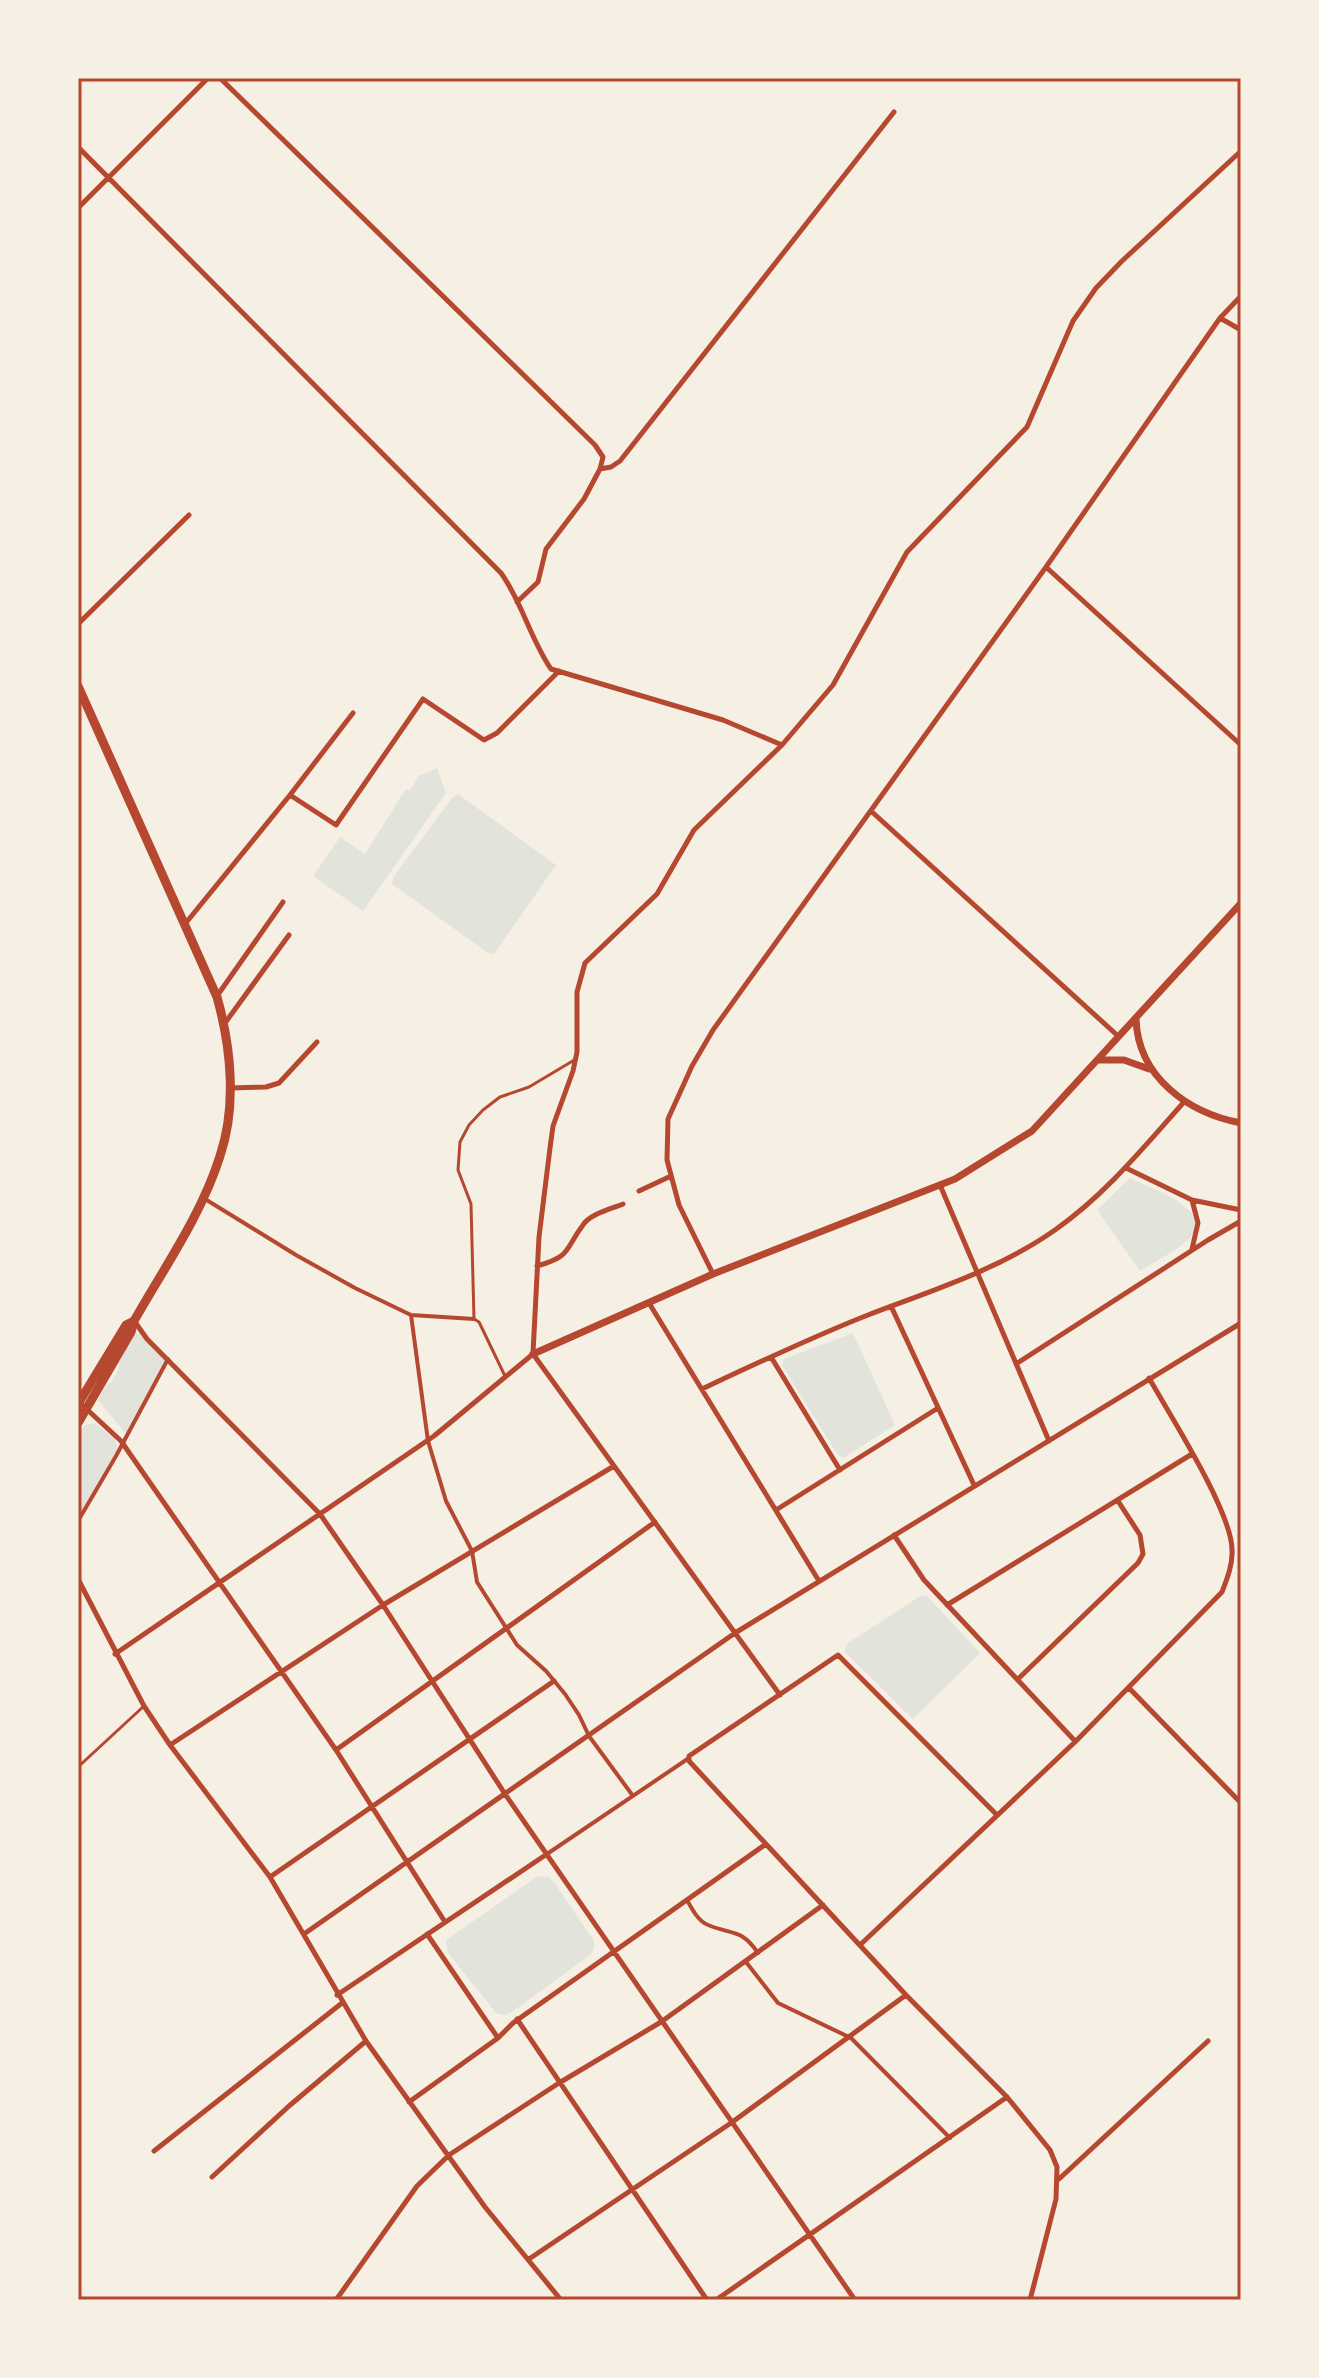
<svg xmlns="http://www.w3.org/2000/svg" width="1319" height="2378" viewBox="0 0 1319 2378" font-family="'Alegreya Sans',sans-serif">
<style>
.green{fill:#e2e4dc}
.lines{fill:none;stroke-linecap:round;stroke-linejoin:round}
.service{stroke:#b5482f;stroke-width:3}
.pedestrian{stroke:#b5482f;stroke-width:4}
.minor{stroke:#b5482f;stroke-width:5}
.tertiary{stroke:#b5482f;stroke-width:7}
.primary{stroke:#b5482f;stroke-width:9}
.neatline{fill:none;stroke:#b5482f;stroke-width:3}
</style>
<rect width="100%" height="100%" fill="#f6efe4"/>
<!-- green -->
<path class="green" d="M437 768 446 793 363 911 313 876 340 837 365 854 406 789 410 790 419 776Z
M458 794 556 865 494 954 488 953 392 884 394 876 452 798Z
M1130 1178C1148 1187 1219 1210 1188 1240 1175 1252 1155 1261 1140 1271L1097 1210Z
M139 1333 166 1361 126 1434 98 1400 106 1385 112 1381 118 1370 119 1363 134 1334Z
M853 1333 895 1425 843 1458 837 1454 782 1365 784 1359Z
M94 1423 115 1439 118 1451 78 1517V1436L85 1425Z
M922 1595 927 1596 980 1653 913 1719 845 1652V1649L848 1643Z
M538 1876 548 1877 554 1882 594 1941V1949L590 1955 512 2012 505 2015 496 2013 448 1953 446 1940Z"/>
<g class="lines">
<!-- service -->
<path class="service" d="M505 1376 479 1322 474 1319 471 1204 458 1170 460 1142 469 1125 483 1110 500 1097 529 1087 576 1059
M78 1767 144 1706"/>
<!-- pedestrian -->
<path class="pedestrian" d="M205 1199 296 1255 355 1288 411 1315 474 1319
M411 1315 428 1441 446 1501 472 1551 477 1582 517 1645 546 1671 565 1694 579 1715 589 1736 633 1796
M78 1521 116 1456 168 1359
M547 1854 689 1758
M687 1900C692 1909 698 1921 708 1925 732 1935 741 1928 758 1953
M746 1962 778 2003 851 2038 950 2138"/>
<!-- minor -->
<path class="minor" d="M220 78 595 445 603 457 600 469 584 499 546 549 538 582 517 602
M78 147 501 573C522 602 530 638 551 669L723 720 782 745
M78 208 208 78
M1220 318 1241 330
M600 469 611 467 620 461 894 112
M1046 567 1241 745
M78 624 189 515
M290 795 353 713
M871 811 1118 1036
M185 924 290 795 336 825 423 699 484 740 497 733 559 671
M217 996 283 902
M225 1023 289 935
M230 1088 266 1087 279 1083 317 1042
M1126 1168 1192 1200 1241 1210
M940 1185 1049 1441
M639 1191 671 1176
M1192 1200 1198 1223 1192 1249
M537 1266C572 1256 564 1250 583 1225 590 1214 611 1209 623 1204
M713 1274 679 1205 667 1160 668 1119 692 1066 713 1030 1046 567 1220 318 1241 296
M649 1303 819 1581
M891 1306 974 1485
M135 1322 147 1339 320 1514 383 1605 505 1794 855 2300
M533 1353 539 1237 550 1148 553 1126 573 1071 577 1052V992L585 963 657 894 694 830 782 745 833 685 907 552 1027 427 1073 321 1096 288 1122 261 1241 151
M533 1354 780 1695
M771 1357 840 1470
M1016 1364 1208 1240 1241 1221
M702 1389C757 1363 812 1337 868 1315 933 1290 998 1270 1055 1230 1105 1195 1144 1147 1184 1102
M79 1402 121 1441 336 1750 445 1922
M776 1510 938 1408
M894 1535 924 1580 1075 1741
M78 1579 144 1706 170 1745 270 1877 366 2041 485 2207 561 2300
M947 1605 1192 1454
M115 1654 434 1436 533 1354
M1018 1679 1138 1563 1143 1554 1140 1535 1118 1501
M1129 1688 1241 1803
M170 1745 383 1605 614 1466
M336 1750 655 1522
M996 1814 838 1655 689 1756V1761L906 1995 1007 2097 1050 2150 1057 2167 1056 2199 1030 2300
M270 1877 554 1681
M304 1934 735 1633 1241 1323
M427 1934 498 2038
M860 1945 1076 1741 1222 1592C1227 1579 1233 1564 1232 1550 1232 1512 1170 1415 1149 1378
M337 1995 547 1854
M517 2019 707 2300
M409 2102 498 2038 513 2023 766 1844
M154 2151 342 2003
M212 2177 289 2106 366 2041
M1059 2179 1208 2041
M529 2259 731 2123 906 1995
M336 2300 417 2186 449 2155 559 2083 661 2022 823 1905
M716 2300 1007 2097"/>
<!-- tertiary -->
<path class="tertiary" d="M1136 1019C1138 1077 1188 1113 1241 1123
M1100 1060H1124L1149 1069
M533 1354 713 1274 955 1179 1032 1131 1241 903"/>
<!-- primary -->
<path class="primary" d="M78 686 217 997C231 1047 237 1106 220 1156 202 1214 164 1268 134 1321L131 1332 78 1423
M78 1404 126 1325 134 1321"/>
</g>
<!-- border -->
<rect width="1319" height="2378" fill="none" stroke="#f6efe4" stroke-width="160"/>
<rect x="80" y="80" width="1159" height="2218" class="neatline"/>
</svg>
